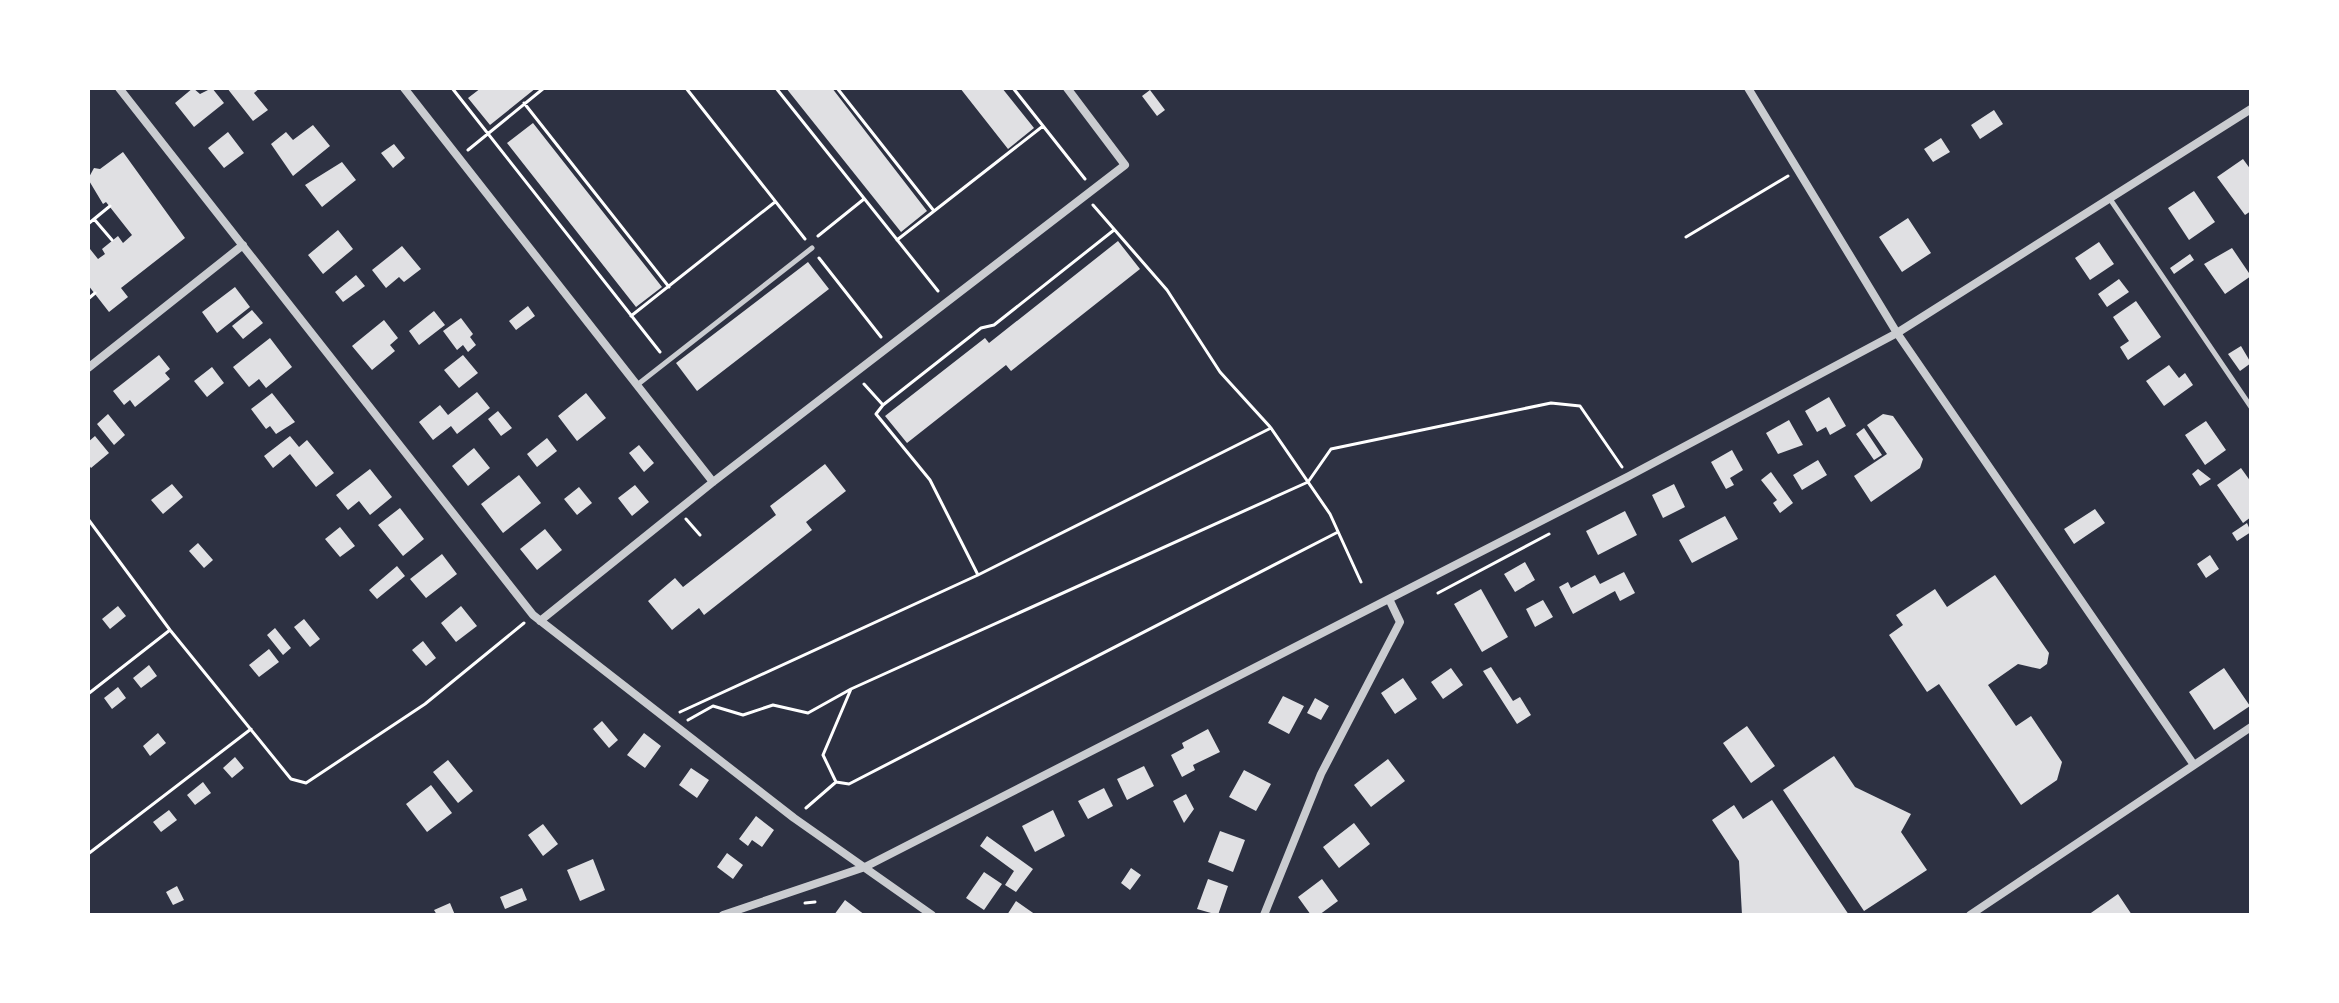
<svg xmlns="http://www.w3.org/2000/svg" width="2339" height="1003" viewBox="0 0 2339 1003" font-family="Rubik,sans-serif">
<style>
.building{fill:#e0e0e3}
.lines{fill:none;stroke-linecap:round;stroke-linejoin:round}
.path{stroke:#fff;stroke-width:3}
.service{stroke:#caccd0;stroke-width:5}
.minor{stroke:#caccd0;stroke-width:8}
</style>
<rect width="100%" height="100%" fill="#2d3142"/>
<!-- building -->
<path class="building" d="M193 88 200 94 212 88 224 103 194 127 175 103Z
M227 88H260L254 93 268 110 253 121Z
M481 88H536L490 125 468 98Z
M786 88H832L927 211 901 232Z
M960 88H1002L1034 128 1008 149Z
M1150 90 1165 110 1157 116 1142 96Z
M1994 110 2003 124 1980 139 1971 125Z
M533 123 662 287 636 307 507 143Z
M313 125 330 146 293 176 271 144 286 132 293 140Z
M228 132 244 153 224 168 208 148Z
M1941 138 1950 152 1933 162 1924 149Z
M394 144 405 158 393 168 381 153Z
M123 152 185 238 121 288 128 297 109 312 88 285V251L90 249 98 259 105 254 102 249 118 236 123 243 132 235 106 202 103 204 88 179 94 168 100 169Z
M2243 159 2251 170V211L2245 215 2217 177Z
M342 162 356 180 322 207 305 185Z
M2194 191 2215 222 2189 240 2168 208Z
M1908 218 1931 253 1902 272 1879 237Z
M338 230 353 249 323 274 308 255Z
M1118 241 1140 269 1011 371 1006 365 907 443 885 416 985 338 989 343Z
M2099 242 2114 264 2090 280 2075 258Z
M402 246 421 269 404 282 399 277 386 288 372 270Z
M2232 248 2251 276 2225 294 2204 264Z
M2190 254 2194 260 2174 274 2170 268Z
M808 262 829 289 697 391 676 363Z
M356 275 365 286 343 302 335 292Z
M2119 279 2129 292 2107 307 2098 294Z
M235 287 250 307 217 333 202 312Z
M2136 301 2161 337 2128 360 2120 347 2129 341 2113 317Z
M528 306 535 316 516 330 509 321Z
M252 310 263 323 243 339 232 326Z
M434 311 445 325 419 345 409 331Z
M461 318 473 334 470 337 476 345 468 352 463 345 457 350 443 331Z
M384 320 398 338 390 345 395 351 372 370 352 346Z
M270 338 292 367 266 388 259 379 249 387 233 367Z
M2241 346 2251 363 2240 371 2228 354Z
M159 355 170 369 165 373 170 379 135 407 130 400 124 405 113 391Z
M463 355 478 373 459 388 444 370Z
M2169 365 2179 378 2185 373 2193 385 2164 406 2146 381Z
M212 367 224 383 207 397 194 381Z
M477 392 490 408 457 434 451 426 433 440 419 422 440 405 448 415Z
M272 393 295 422 276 434 270 426 266 429 251 409Z
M586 393 606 418 577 441 558 416Z
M1829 397 1846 426 1830 435 1826 427 1817 432 1805 411Z
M498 411 512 428 501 436 488 419Z
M108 414 125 435 114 445 97 424Z
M1883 414 1893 416 1923 459 1920 468 1871 502 1854 476 1887 454 1867 425Z
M1789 420 1803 445 1778 454 1766 433Z
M2206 421 2226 450 2205 465 2185 435Z
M1864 428 1882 455 1874 460 1856 434Z
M95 436 109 453 91 468 88 464V442Z
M290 436 299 447 307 440 334 473 316 487 290 454 273 468 264 456Z
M547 438 557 451 537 467 527 454Z
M639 445 654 463 644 472 629 453Z
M474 448 490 468 468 486 452 466Z
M1732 450 1743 470 1730 478 1734 485 1726 489 1711 462Z
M1818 460 1827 475 1802 490 1793 475Z
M825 464 846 491 806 522 812 530 704 615 699 608 672 630 648 601 675 578 683 587 776 515 770 506Z
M2241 468 2251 482V517L2243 523 2217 485Z
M370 469 392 497 370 515 359 501 348 510 336 495Z
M2198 469 2211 479 2200 486 2192 474Z
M1771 472 1793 503 1780 513 1773 503 1777 500 1761 480Z
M519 475 541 503 503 533 481 504Z
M172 484 183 497 163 514 151 500Z
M1674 484 1685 507 1663 518 1652 495Z
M635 485 649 502 632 516 618 498Z
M579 487 592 503 577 515 564 499Z
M400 508 424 539 403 556 378 525Z
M2095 509 2105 523 2074 544 2064 529Z
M1625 511 1637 535 1598 555 1586 531Z
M1725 516 1738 539 1692 563 1679 540Z
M2247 523 2251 532 2237 541 2232 533Z
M340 527 355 546 340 557 325 539Z
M545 529 562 550 537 570 520 549Z
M198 543 213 560 204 568 189 551Z
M442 554 457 574 426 598 410 579Z
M2210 555 2219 569 2206 578 2197 564Z
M1525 562 1535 580 1515 592 1504 574Z
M397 566 405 576 377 599 369 590Z
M1624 572 1635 593 1620 601 1615 591 1573 614 1559 587 1568 582 1571 588 1595 575 1600 584Z
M1995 575 2049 653 2047 664 2040 669 2018 664 1988 685 2016 726 2031 716 2062 762 2057 780 2021 805 1939 684 1927 692 1889 635 1903 625 1896 615 1935 589 1947 607Z
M1481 589 1508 637 1482 652 1454 604Z
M1543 600 1553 617 1535 627 1526 609Z
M118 606 126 616 110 629 102 619Z
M461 606 477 626 456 642 441 623Z
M304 619 320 639 310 647 294 627Z
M275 628 291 648 283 655 267 635Z
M423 641 436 658 426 666 412 650Z
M269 649 279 662 259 677 249 665Z
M149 665 157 676 141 688 133 678Z
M1491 667 1513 701 1520 697 1531 715 1517 724 1483 671Z
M1451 668 1463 685 1443 699 1431 682Z
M2224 668 2250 706 2214 730 2189 692Z
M1403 678 1417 699 1395 714 1381 693Z
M118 687 126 698 112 709 104 698Z
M1283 696 1304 706 1289 734 1268 723Z
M1315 698 1329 706 1321 720 1307 713Z
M602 721 618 740 609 748 593 729Z
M1747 726 1775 766 1751 783 1723 743Z
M1208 729 1220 752 1193 765 1195 770 1182 777 1171 755 1184 748 1182 743Z
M158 733 166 743 150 756 143 746Z
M644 733 661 746 645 768 627 755Z
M1834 756 1855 787 1911 814 1901 832 1927 870 1864 911 1783 790Z
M235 757 244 768 232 778 223 768Z
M1388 759 1405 781 1371 807 1354 785Z
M448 760 473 791 458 803 433 772Z
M1144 766 1154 786 1127 800 1117 779Z
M691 768 709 780 697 798 679 785Z
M1244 770 1271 784 1256 811 1229 797Z
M203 782 211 793 195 805 187 795Z
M431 785 452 813 427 832 406 804Z
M1104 788 1113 806 1088 819 1078 801Z
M1186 794 1194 809 1184 823 1173 801Z
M1772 800 1849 915H1742L1739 861 1712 820 1734 805 1743 819Z
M169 810 177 820 161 832 153 822Z
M1053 810 1065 836 1035 852 1022 826Z
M756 816 774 830 762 847 752 840 748 846 739 839Z
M1354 823 1370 844 1339 868 1323 847Z
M543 824 558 844 543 856 528 835Z
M1220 831 1245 840 1233 872 1208 862Z
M987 836 1033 869 1016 892 1005 885 1014 871 980 846Z
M727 853 743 865 733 879 717 867Z
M593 859 605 890 580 901 567 870Z
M1131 868 1141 875 1130 890 1121 883Z
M984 872 1002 884 984 910 966 898Z
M1208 879 1228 886 1218 915 1197 909Z
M1322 879 1338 901 1319 915H1311L1298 897Z
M177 886 184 900 173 905 166 892Z
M522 888 527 900 505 909 500 897Z
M2118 894 2132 915H2088Z
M845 900 865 915H834Z
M1016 901 1036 915H1007Z
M450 903 455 915H437L434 910Z"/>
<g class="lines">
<!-- path -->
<path class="path" d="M452 88 660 352
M686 88 805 239
M776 88 938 291
M837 88 934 211
M1013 88 1085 179
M524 103 669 287
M468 150 544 88
M1093 205 1167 290 1220 372 1271 428 1330 514 1361 582
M94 219 112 240
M88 224 110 206
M818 236 864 199
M1686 237 1788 176
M897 240 1043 126
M819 258 881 337
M88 299 95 293
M631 316 775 202
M864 384 883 405 981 328 994 325 1114 230
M883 405 876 414 930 480 978 575
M88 519 170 630 291 779 306 783 425 704 524 623
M686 519 700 535
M1338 532 849 784 836 782 823 755 851 689 1308 482 1331 449 1551 403 1580 406 1622 467
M1438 593 1549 534
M88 694 170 630
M680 712 978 575 1271 428
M688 720 713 706 743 715 773 705 808 713 851 689
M806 808 836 782
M88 854 251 729
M805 903 815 902"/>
<!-- service -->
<path class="service" d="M2110 199 2251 407
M637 385 812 248"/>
<!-- minor -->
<path class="minor" d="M119 88 533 615 794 818 932 915
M404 88 713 482
M1748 88 1897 333 2194 765
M88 368 243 245
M540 621 713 482 1125 165 1067 88
M723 915 865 867 1629 476 1897 333 2251 109
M1264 915 1321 774 1400 622 1390 601
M1970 915 2251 727"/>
</g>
<!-- border -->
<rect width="2339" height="1003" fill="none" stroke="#ffffff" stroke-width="180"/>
</svg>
